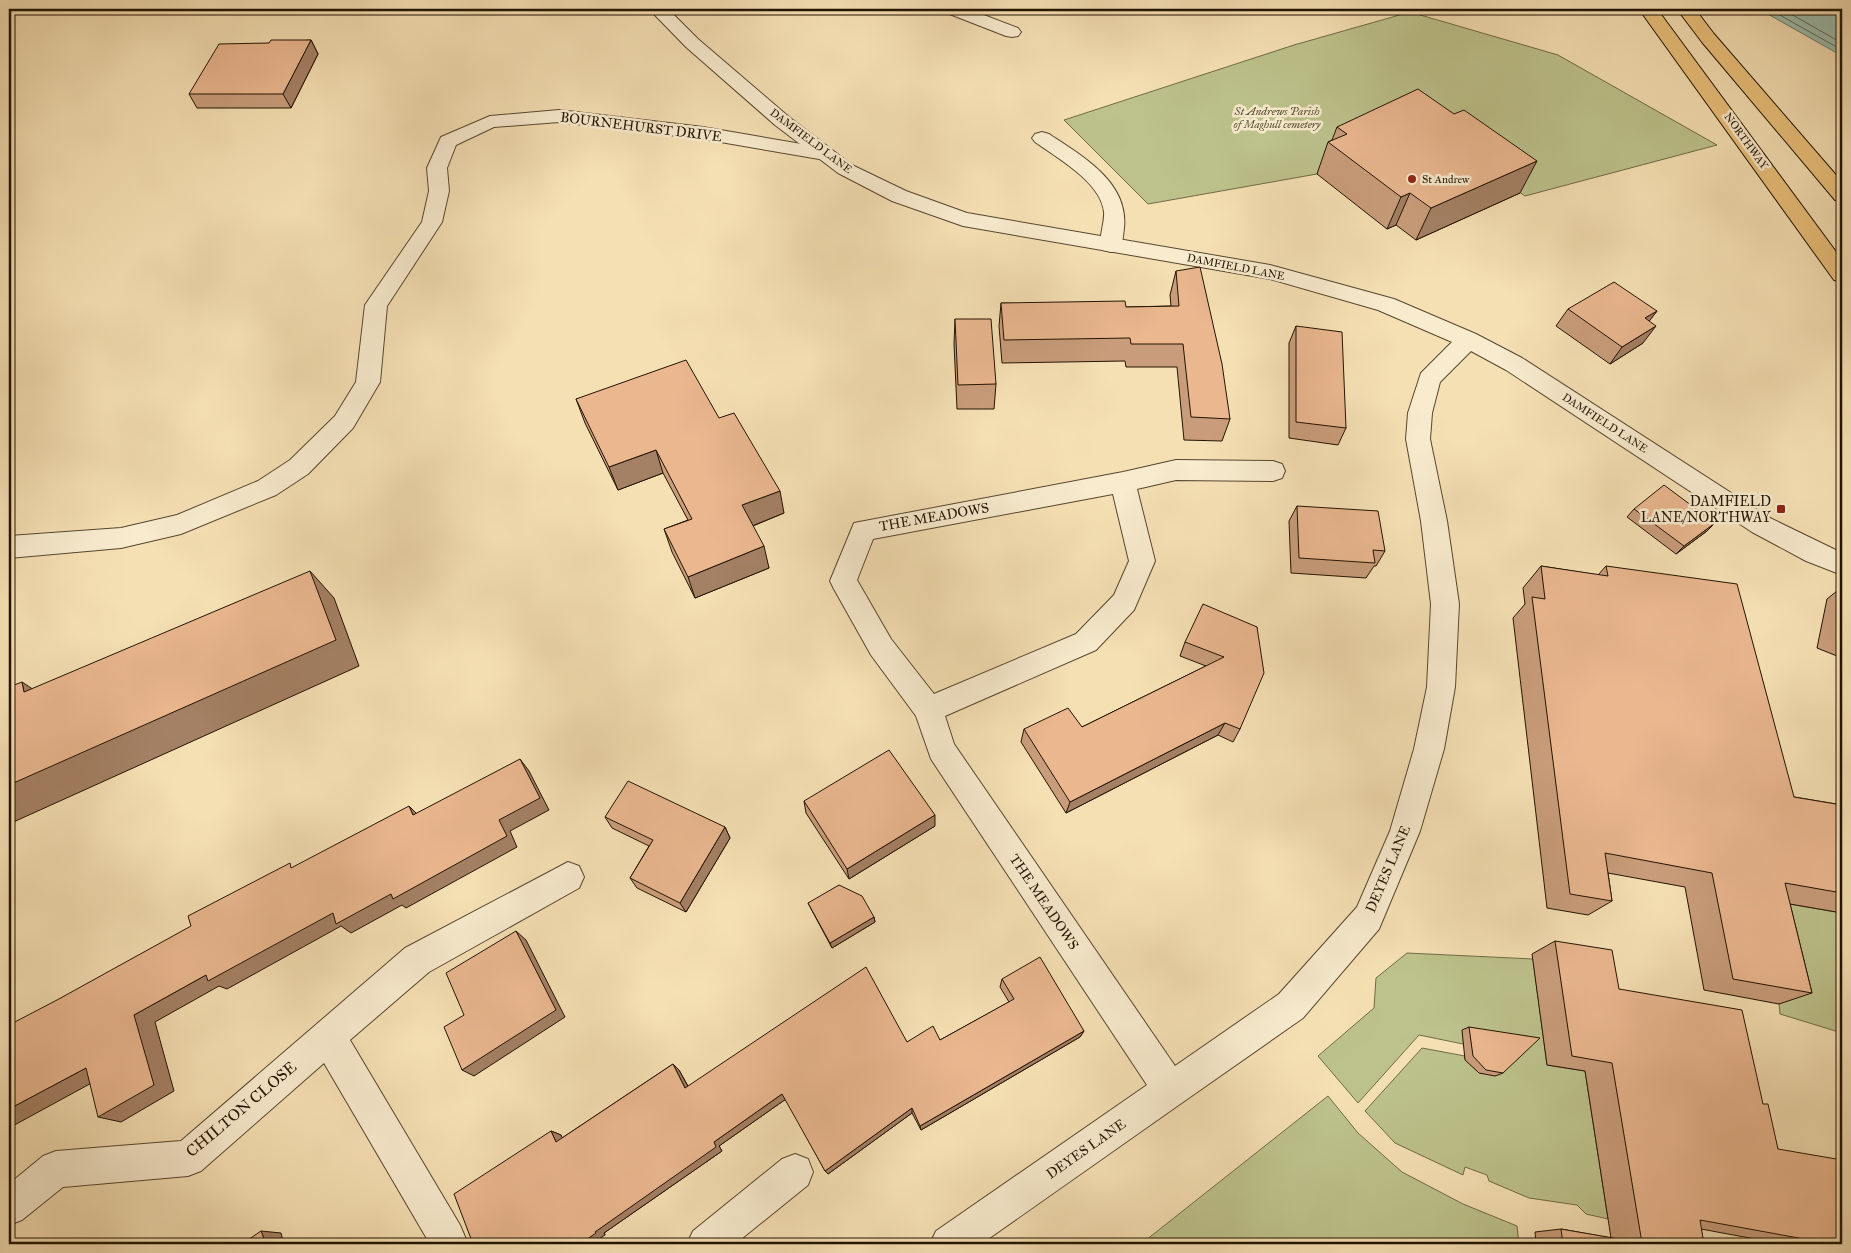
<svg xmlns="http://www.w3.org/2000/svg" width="1851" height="1253" viewBox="0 0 1851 1253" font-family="'IM FELL Great Primer',serif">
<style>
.green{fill:#bdc28c;stroke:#706a46}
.water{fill:#9cbdad;stroke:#6b7968}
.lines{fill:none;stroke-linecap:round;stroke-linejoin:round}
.shore{stroke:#5f6857;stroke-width:1}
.lane-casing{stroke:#57462e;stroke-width:2}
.street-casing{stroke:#57462e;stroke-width:2}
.highway-casing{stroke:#221301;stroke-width:2}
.path{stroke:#221301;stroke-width:2.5;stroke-dasharray:0.5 2;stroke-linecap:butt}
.lane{fill:#f8ebce;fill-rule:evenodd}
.street{fill:#f8ebce;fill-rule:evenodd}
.highway{fill:#eac07a;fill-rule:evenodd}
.wall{fill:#c99d7b;stroke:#221301}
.shaded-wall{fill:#a48064;stroke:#221301}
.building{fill:#eab78f;stroke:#221301}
.poi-dot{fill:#8f2418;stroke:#f8ebce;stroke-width:2}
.labels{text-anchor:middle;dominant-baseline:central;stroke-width:5;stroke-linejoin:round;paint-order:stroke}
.far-park-label{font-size:11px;font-style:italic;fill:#585032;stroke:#f8ebce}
.far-street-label{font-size:11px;fill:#221301;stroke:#f8ebce}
.far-poi-label{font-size:11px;fill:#221301;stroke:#f8ebce;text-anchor:start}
.street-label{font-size:14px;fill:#221301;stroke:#f8ebce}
.poi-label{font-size:14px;fill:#221301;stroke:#f8ebce;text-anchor:end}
.near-street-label{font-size:16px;fill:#221301;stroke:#f8ebce}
</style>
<rect width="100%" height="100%" fill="#f5e0b4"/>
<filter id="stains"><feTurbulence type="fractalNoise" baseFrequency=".004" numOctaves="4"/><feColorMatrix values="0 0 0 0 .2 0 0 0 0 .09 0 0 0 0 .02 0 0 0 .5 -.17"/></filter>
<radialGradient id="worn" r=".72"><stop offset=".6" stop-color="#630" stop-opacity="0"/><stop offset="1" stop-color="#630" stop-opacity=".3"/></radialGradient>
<!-- green -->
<path class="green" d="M1410 12 1558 55 1717 145 1525 196 1492 173 1335 167 1317 174 1148 204 1064 120 1294 45Z
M1743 896 1842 913V1033L1780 1014 1779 1004Z
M1407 953 1533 959 1547 1065 1585 1071 1608 1219 1586 1214 1577 1205 1529 1198 1489 1181 1487 1175 1465 1167 1463 1175 1395 1143 1365 1111 1422 1048 1465 1056V1059L1479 1073 1464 1042 1463 1044 1419 1035 1358 1103 1318 1056 1374 1008 1376 978Z
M1328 1096 1358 1133 1402 1172 1463 1204 1517 1226 1519 1244H1141Z"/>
<!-- water -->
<path class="water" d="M1759 9H1822L1842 18V56Z"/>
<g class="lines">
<!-- shore -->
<path class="shore" d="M1769 9 1842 50
M1782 9 1842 43"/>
<!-- lane casing -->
<g class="lane-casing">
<path id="lane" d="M559 110 703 127 825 148 832 150 835 154 832 158 825 160 703 139 559 122 494 127 456 145 447 168 449 191 442 222 387 306 380 382 353 428 308 474 276 495 181 534 121 548 9 558V536L121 528 177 515 258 481 290 460 335 416 356 382 365 305 422 222 429 191 427 168 441 137 490 116Z
M1042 132 1049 134C1082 156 1129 182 1124 228 1123 236 1123 243 1119 250L1111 252 1103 250C1097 240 1105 224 1104 212 1101 182 1057 158 1035 142L1032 138 1035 134Z"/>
</g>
<!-- street casing -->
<g class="street-casing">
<path id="street" d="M649 9H668L698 39 789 117 852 165 906 191 967 213 1270 265 1394 299 1476 334 1522 358 1770 518 1842 553V575L1806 561 1752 532 1506 370 1471 351 1440 382 1432 413 1430 439 1447 521 1459 604 1455 687 1444 749 1420 831 1379 929 1303 1018 1183 1102 981 1244H930L936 1231 1147 1085 931 759 916 716 871 655 834 589 830 581 854 523 1123 472 1176 460 1273 461 1282 464 1285 471 1282 478 1273 481 1176 480 1137 489 1155 561 1134 610 1096 650 945 716 954 744 1175 1066 1279 994 1357 907 1390 831 1414 749 1427 687 1431 604 1421 521 1406 439 1408 413 1421 373 1452 342 1378 310 1270 279 963 226 892 201 838 173 775 125 686 47ZM1113 494 1129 561 1114 595 1076 634 934 694 891 639 857 580 873 539Z
M944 9H968L1018 28 1021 32 1018 36 1012 37 1006 36 947 13Z
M568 862 579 866 584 877 579 888 429 972 350 1040 460 1225 468 1244H430L324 1063 201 1171 188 1176 63 1187 22 1220 9 1225V1184L43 1156 56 1151 181 1141 405 948Z
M795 1154 808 1159 813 1172 808 1185 735 1244H687L693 1231 782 1159Z"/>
</g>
<!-- highway casing -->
<g class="highway-casing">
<path id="highway" d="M1639 9H1657L1842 260V282L1834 280Z
M1677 9H1695L1714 34 1842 182V201L1835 200 1702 42Z"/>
</g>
<!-- path -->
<path class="path" d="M1839 9 1842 10"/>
<!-- lane -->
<use href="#lane" class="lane"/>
<!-- street -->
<use href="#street" class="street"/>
<!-- highway -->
<use href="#highway" class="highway"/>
</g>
<!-- wall -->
<path class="wall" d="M311 40 318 54 291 108H197L189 94 269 43Z
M1337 127 1520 193 1416 240 1396 225 1387 229 1317 174 1328 142 1332 140Z
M1176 271 1230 419 1222 441 1184 440 1177 367H1126L1125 361 1002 363 999 326 1001 303 1126 307 1171 306 1170 295Z
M1568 309 1657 311 1649 321 1643 343 1610 364 1556 326Z
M955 319 996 384 994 409H957L954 344Z
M1296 326 1346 428 1338 445 1289 438V343Z
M576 399 719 418 784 513 753 526 769 568 695 598 672 552 664 529 688 520 663 473 618 490 585 423Z
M1297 506 1385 551 1376 566H1374L1366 578 1291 573 1289 521Z
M1634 509 1715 523 1707 531 1676 554 1627 517Z
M1541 566 1598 575 1606 566 1794 797 1842 805V913L1790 904 1812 993 1779 1004 1704 990 1685 887 1608 873 1612 901 1588 915 1547 908 1513 618 1525 604 1523 588Z
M1842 587V658L1817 648 1827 599Z
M1257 627 1240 729 1233 742 1218 735 1066 813 1021 742 1024 729 1082 727 1206 666 1180 656 1185 642Z
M804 801 935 826 849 879 806 813Z
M605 817 725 827 730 838 686 912 637 888 630 878 649 846 612 828Z
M808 903 874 917 875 922 832 948 810 907Z
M1555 941 1619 989 1763 1104 1778 1149 1842 1244H1782L1701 1229 1704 1244H1536L1535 1232 1561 1229 1611 1238 1585 1071 1547 1065 1532 954Z
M1002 979 1084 1031 1080 1037 921 1130 912 1113 828 1174 825 1171 786 1099 719 1146 722 1151 604 1233 605 1235 551 1131 561 1135 562 1138 673 1064 679 1070 688 1086 907 1042 940 1040 1009 1002 1000 987Z
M1469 1027 1503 1073 1495 1076 1479 1073 1465 1060 1462 1030Z"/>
<!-- shaded-wall -->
<path class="shaded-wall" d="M311 40 318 54 291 108 283 94Z
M1537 161 1520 193 1416 240 1431 208Z
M1410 193 1396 225 1387 229 1401 197Z
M1657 311 1644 328 1645 318Z
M1656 326 1643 343 1610 364 1622 347Z
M656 450 663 473 618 490 609 467Z
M780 491 784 513 747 528 742 505Z
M1715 523 1707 531 1676 554 1684 546Z
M764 546 769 568 695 598 688 577Z
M310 571 334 598 359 666 9 824V785Z
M22 682 58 706 24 692Z
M1225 723 1218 735 1066 813 1070 802Z
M520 759 529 771 549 810 510 831 517 847 406 908 402 905 351 933 341 926 227 989 219 986 155 1022 174 1091 121 1122 98 1117 134 1015 206 975 499 820Z
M409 806 421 818 413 815Z
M935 815V826L849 879 847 869Z
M725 827 730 838 686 912 680 903Z
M874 917 875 922 832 948 830 943Z
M516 931 526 940 565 1017 474 1076 462 1070Z
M1084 1031 1080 1037 921 1130 920 1126Z
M673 1064 679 1070 692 1094 685 1088Z
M86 1068 108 1074 9 1128V1109Z
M782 1094 786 1099 719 1146 722 1151 604 1233 605 1235 591 1244H580L595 1232 714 1142Z
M912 1108V1113L828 1174 825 1171Z
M551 1131 561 1135 566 1146 556 1142Z
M261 1231 281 1233 284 1244H266Z"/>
<!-- building -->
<path class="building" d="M271 40H311L283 94H189L219 44 269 43Z
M1418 89 1454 114 1464 110 1537 161 1431 208 1410 193 1401 197 1328 142 1347 134 1337 127Z
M1200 267 1222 364 1230 419 1191 417 1183 344H1131L1130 338 1004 340 1001 303 1125 301 1126 307 1179 306 1176 271Z
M1614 282 1657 311 1645 318 1656 326 1622 347 1568 309Z
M955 319H991L996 384 958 385Z
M1296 326 1342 332 1346 428 1296 422Z
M686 360 719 418 734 413 780 491 742 505 764 546 688 577 664 529 692 519 656 450 609 467 576 399Z
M1664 485 1715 523 1684 546 1634 509Z
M1297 506 1378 511 1385 551 1373 550 1375 563 1299 558Z
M1541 566 1608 576 1606 566 1737 584 1794 797 1842 805V893L1785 883 1812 993 1733 979 1712 873 1605 853 1612 901 1570 894 1532 597 1545 599Z
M310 571 336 640 9 785V687L22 682 24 692Z
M1203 604 1257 627 1264 673 1240 729 1225 723 1070 802 1024 729 1068 708 1082 727 1224 657 1185 642Z
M1842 607V636L1837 634Z
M889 750 935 815 847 869 804 801Z
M520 759 540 798 499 820 507 836 393 899 391 894 336 924 333 913 208 981 206 975 134 1015 154 1085 98 1117 86 1068 9 1109V1025L57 1000 191 926 188 916 290 863 291 868 409 806 413 815Z
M628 781 725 827 680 903 630 878 653 840 605 817Z
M839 885 862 896 874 917 830 943 808 903Z
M516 931 556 1010 462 1070 444 1027 464 1015 446 973Z
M1555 941 1612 950 1619 989 1742 1010 1763 1104H1768L1778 1149 1842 1160V1244H1826V1243L1700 1220 1704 1244H1563L1561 1229 1642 1243 1612 1063 1572 1056Z
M1040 957 1084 1031 920 1126 912 1108 825 1171 782 1094 714 1142 716 1147 595 1232 596 1233 580 1244H473L454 1194 551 1131 556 1142 673 1064 685 1088 866 967 907 1042 933 1026 940 1040 1014 999 1002 979Z
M1469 1027 1540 1038 1503 1073 1486 1070 1473 1056Z
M261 1231 266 1244H242Z"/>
<!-- markers -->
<g class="poi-dot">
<circle cx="1412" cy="179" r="5"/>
<rect x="1776" y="504" width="10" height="10" rx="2.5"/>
</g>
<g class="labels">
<!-- far-park labels -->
<g class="far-park-label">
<text x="1277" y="111">St Andrews Parish<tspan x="1277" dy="13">of Maghull cemetery</tspan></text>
</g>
<!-- far-street labels -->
<g class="far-street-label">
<text transform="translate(811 141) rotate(37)">DAMFIELD LANE</text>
<text transform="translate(1746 141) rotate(54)">NORTHWAY</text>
<text transform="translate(1236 267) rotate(11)">DAMFIELD LANE</text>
<text transform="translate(1605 423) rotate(33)">DAMFIELD LANE</text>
</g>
<!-- far-poi labels -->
<g class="far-poi-label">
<text x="1422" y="179">St Andrew</text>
</g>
<!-- street labels -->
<g class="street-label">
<text transform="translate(641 127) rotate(7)">BOURNEHURST DRIVE</text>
<text transform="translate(934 517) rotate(-10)">THE MEADOWS</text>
<text transform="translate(1388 869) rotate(-67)">DEYES LANE</text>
<text transform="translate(1044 902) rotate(56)">THE MEADOWS</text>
<text transform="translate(1086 1149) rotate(-35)">DEYES LANE</text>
</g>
<!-- poi labels -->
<g class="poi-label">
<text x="1771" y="501">DAMFIELD<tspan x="1771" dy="16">LANE/NORTHWAY</tspan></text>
</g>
<!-- near-street labels -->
<g class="near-street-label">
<text transform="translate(241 1109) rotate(-40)">CHILTON CLOSE</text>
</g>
</g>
<!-- margin -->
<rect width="1851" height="1253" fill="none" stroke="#f5e0b4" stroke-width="30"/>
<rect x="10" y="10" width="1831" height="1233" fill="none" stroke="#221301" stroke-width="2.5"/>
<rect x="15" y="15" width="1821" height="1223" fill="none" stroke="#221301"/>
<rect width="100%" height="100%" filter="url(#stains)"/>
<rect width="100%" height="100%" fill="url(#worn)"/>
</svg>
